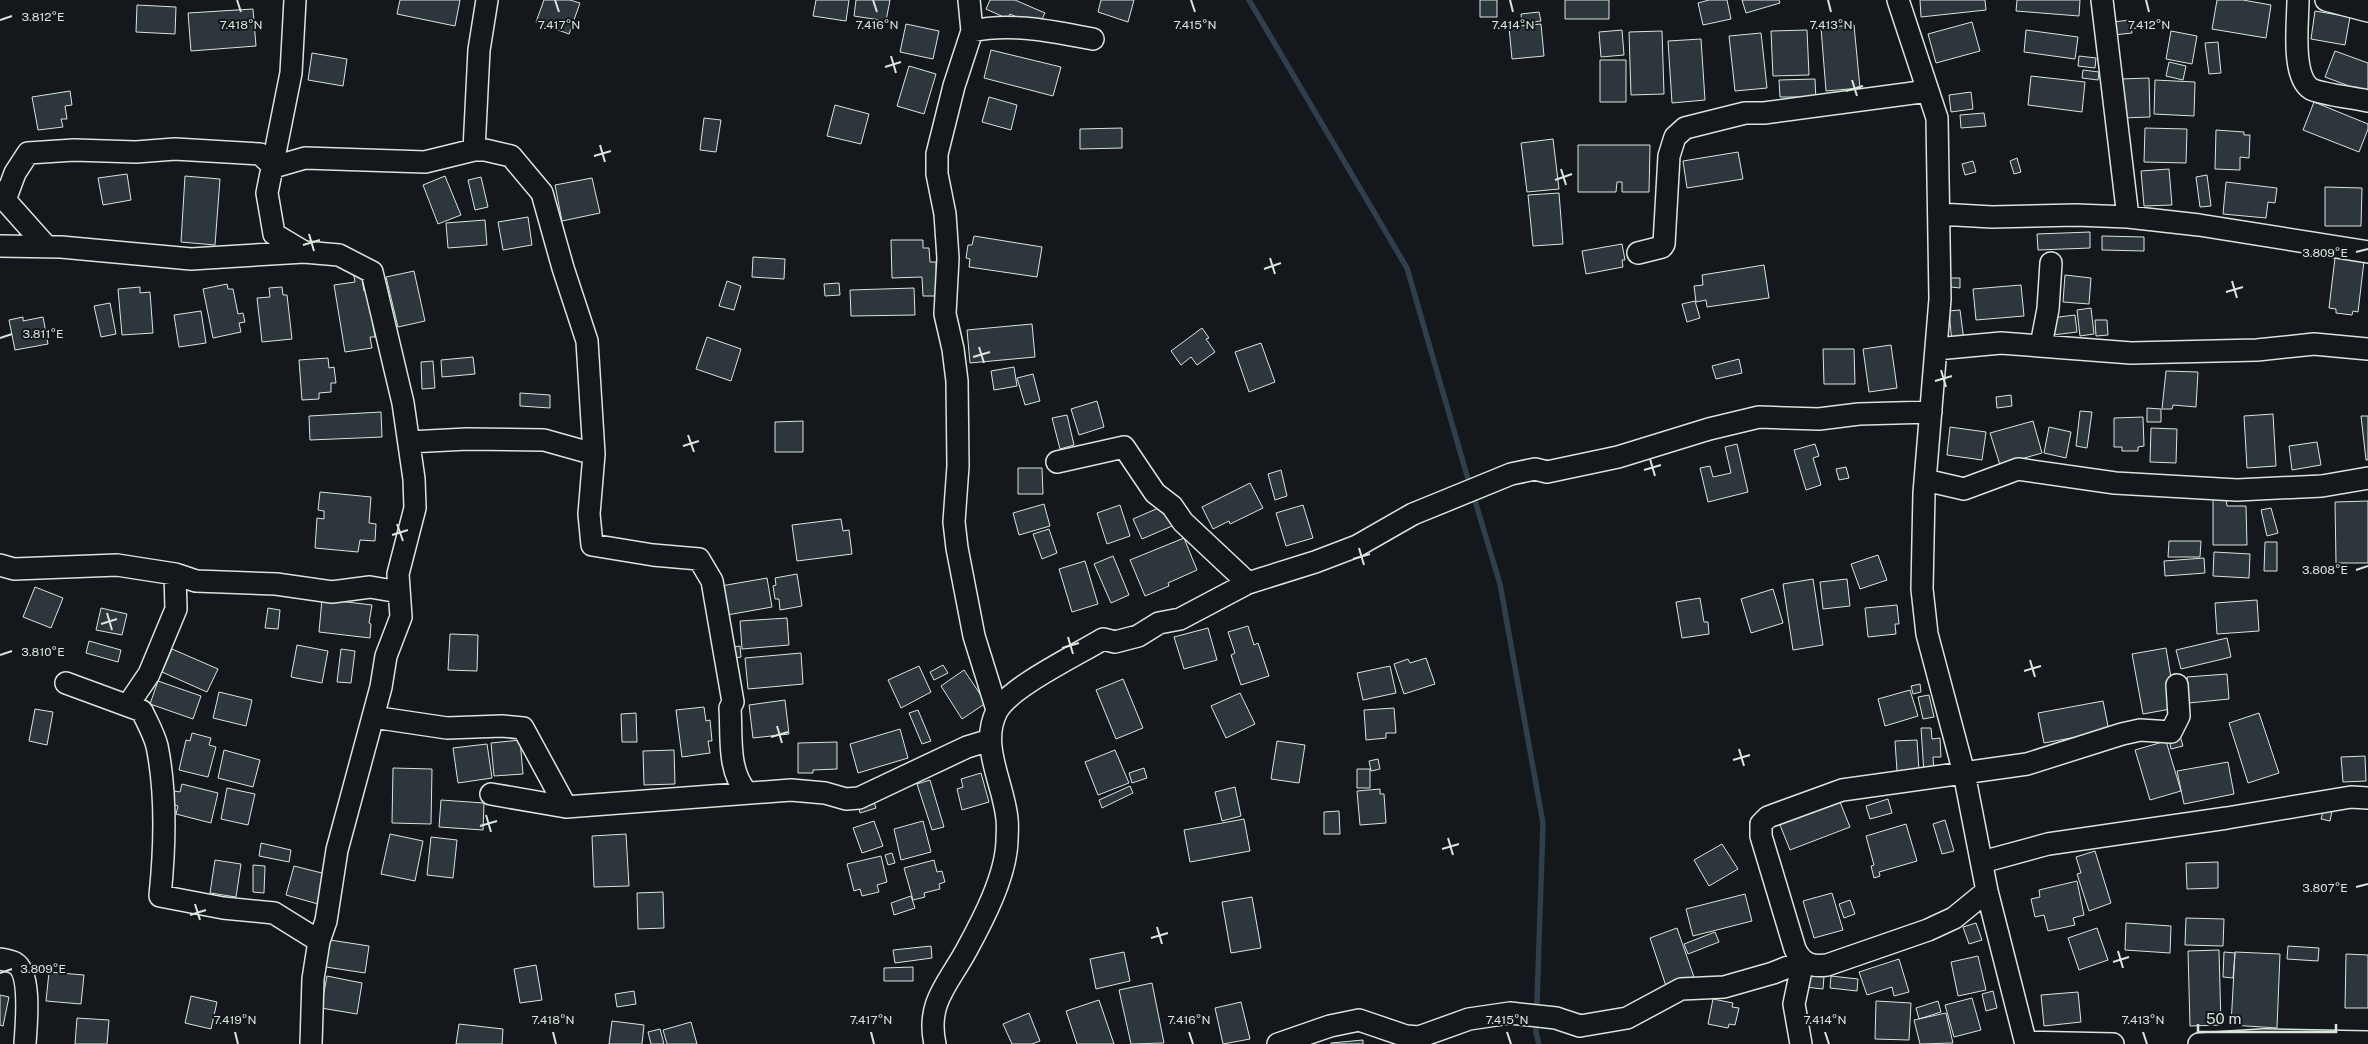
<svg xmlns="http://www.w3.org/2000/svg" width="2368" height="1044" viewBox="0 0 2368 1044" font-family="'Public Sans',sans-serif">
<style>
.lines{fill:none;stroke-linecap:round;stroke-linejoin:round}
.stream{stroke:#2f3f4d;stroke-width:5.5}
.building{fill:#2c363c;stroke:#d8e6dc}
.minor-casing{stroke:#d8e6dc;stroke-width:24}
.minor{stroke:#14181c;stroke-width:21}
.ticks{fill:none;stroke:#d8e6dc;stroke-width:2}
.ticks-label{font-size:12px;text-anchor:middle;fill:#d8e6dc;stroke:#14181c;stroke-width:4;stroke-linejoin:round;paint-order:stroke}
</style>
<rect width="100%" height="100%" fill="#14181c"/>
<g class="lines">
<!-- stream -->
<path class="stream" d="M1249 0 1407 268 1470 486
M1473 494 1500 584 1543 823 1536 1033 1539 1044"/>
</g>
<!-- building -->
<path class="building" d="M400 0H460L455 26 397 14Z
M544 0H570L580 3 569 34 536 22Z
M816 0H849L846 21 813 16Z
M856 0H890L886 21 854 16Z
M990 0H1015L1045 13 1040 23 1032 24 1010 14 1008 19 986 9Z
M1101 0H1134L1128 22 1098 12Z
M1480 0H1497V17H1480Z
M1565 0H1609V19H1565Z
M1709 0H1727L1731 19 1703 25 1698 3Z
M1742 0H1779L1780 3 1746 13Z
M1920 0H1985L1986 10 1921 17Z
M2017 0H2080L2079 16 2016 11Z
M2217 0H2243L2271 5 2266 38 2212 29Z
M137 5 176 7 175 34 136 32Z
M253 9 256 46 191 51 188 13Z
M2315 11 2350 17 2345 45 2311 39Z
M1539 12 1541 21 1522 24 1521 14Z
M2130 20 2132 33 2114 35 2113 22Z
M1972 22 1980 51 1936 63 1928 34Z
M906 24 939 31 933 59 900 52Z
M1541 24 1544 56 1512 59 1509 27Z
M1854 25 1860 88 1826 91 1821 28Z
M1622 30 1624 55 1601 57 1599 32Z
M1807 30 1809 75 1773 76 1771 31Z
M2026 30 2078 37 2075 59 2024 52Z
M1662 31 1664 94 1631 95 1629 32Z
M2171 31 2197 36 2192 64 2166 59Z
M1761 33 1767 88 1735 91 1729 36Z
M1701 39 1705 100 1672 103 1668 41Z
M2218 42 2221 73 2209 74 2205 43Z
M991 50 1061 67 1053 96 984 78Z
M2335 51 2368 63V93L2325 77Z
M312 53 347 59 343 86 308 80Z
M2079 56 2096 58 2095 68 2078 66Z
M1600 60H1626V102H1600Z
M2169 62 2186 66 2183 80 2166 76Z
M909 66 936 74 924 114 897 106Z
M2083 70 2099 72 2098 80 2082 78Z
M2031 76 2085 82 2082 112 2028 105Z
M2149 78 2150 117 2122 118 2121 79Z
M1815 79 1816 101H1803V97H1780L1779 80Z
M2155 80 2195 82 2194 116 2154 114Z
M70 91 72 105 65 106 67 119H61L63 127 38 130 32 97Z
M1971 92 1973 109 1951 112 1949 95Z
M989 97 1017 105 1011 130 982 122Z
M2314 102 2368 124V129L2359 152 2303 130Z
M835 105 869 114 861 144 827 136Z
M1984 113 1986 126 1961 128 1960 115Z
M704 118 721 120 716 152 700 150Z
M1122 128V148L1080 149V129Z
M2145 128 2187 129 2186 163 2144 162Z
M2216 130 2244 132V135H2250L2249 158 2240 157V170L2215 169Z
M1553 139 1559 189 1527 192 1521 143Z
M1578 145H1650L1649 192H1622V182H1617L1616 192H1578Z
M1738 152 1743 179 1687 188 1683 161Z
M2017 158 2021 172 2014 174 2010 161Z
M1973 161 1976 172 1965 175 1962 164Z
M2169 169 2172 205 2144 206 2141 171Z
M127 174 131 200 103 205 98 178Z
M2207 175 2211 206 2200 207 2196 177Z
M185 176 220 179 215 245 181 242Z
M445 176 461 215 438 224 423 185Z
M481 177 488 207 475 210 468 180Z
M592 178 600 213 562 221 555 185Z
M2226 182 2277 188 2275 203 2268 202 2266 218 2223 214Z
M2325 187 2362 188 2361 226H2325Z
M1559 193 1563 244 1533 246 1528 195Z
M528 217 532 245 503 250 498 222Z
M485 220 487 245 448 248 446 223Z
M2090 232V248L2038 250 2037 234Z
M974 236 1042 247 1037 277 969 267 970 259 966 258 968 245H972Z
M2102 236 2144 237V251L2102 250Z
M891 240H923V248H929L930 262H936L937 296H923L922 277 892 278Z
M1622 244 1625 260H1622L1623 267 1586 274 1582 251Z
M753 257 785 259 784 279 752 277Z
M2335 258 2364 261 2358 312 2353 311 2352 315 2336 313V309L2329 308Z
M1764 265 1769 298 1707 307 1706 300 1696 302 1694 286 1703 285 1702 275Z
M414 271 425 321 398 327 386 277Z
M361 274 364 291 367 290 375 337H370L372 348 345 352 334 285 355 282 354 276Z
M2065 275 2091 278 2089 304 2063 302Z
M1950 278H1960V288L1951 287Z
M727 281 741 286 734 310 719 306Z
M839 283 840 295 825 296 824 284Z
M227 284 228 289H233L238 314 243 313 245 322 239 323 241 332 213 338 203 289Z
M2021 285 2024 316 1976 320 1973 289Z
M140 287V293L150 292 153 333 122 335 118 289Z
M282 287 283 295H287L292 339 262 342 257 298 270 297 269 288Z
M914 288 915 315 851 316 850 290Z
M1695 301 1700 318 1687 322 1682 304Z
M110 303 116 334 101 337 94 306Z
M2091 308 2094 334 2080 336 2077 310Z
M1960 310 1964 341 1952 343 1949 311Z
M201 311 206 343 179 347 174 315Z
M2075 315 2077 332 2053 335 2051 318Z
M23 317V321L43 317 48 344 15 350 9 320Z
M2095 320H2107L2108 335 2096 336Z
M1032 324 1035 357 970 363 967 330Z
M1202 328 1209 338 1206 339 1215 352 1197 365 1191 357 1181 365 1171 351Z
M707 337 741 349 731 381 696 369Z
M1261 343 1275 382 1249 392 1235 352Z
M1891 345 1897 388 1869 392 1863 349Z
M1823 349H1854L1855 384H1824Z
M473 357 475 374 442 377 441 360Z
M328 358 329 368 334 367 336 383H331V392L319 393V399L302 400 299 360Z
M1739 359 1742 373 1716 379 1712 366Z
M433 361 435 388 422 389 421 362Z
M1014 367 1017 386 994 390 991 371Z
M2166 371 2198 372 2196 407 2173 405 2172 409H2162Z
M1033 374 1040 401 1025 405 1017 378Z
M520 393 550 395V408L520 406Z
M2011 395 2012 406 1997 408 1996 397Z
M1097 401 1104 427 1079 435 1071 409Z
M2147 408 2161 409V422H2147Z
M2080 411 2092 412 2087 448 2076 446Z
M381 412 382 437 310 440 309 416Z
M2273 414 2276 466 2247 468 2244 416Z
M1067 415 1074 445 1060 449 1052 418Z
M2361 416H2368V460H2366Z
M2143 417 2144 446 2138 447V451H2122V447H2114V418Z
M803 421V452H775V422Z
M2033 421 2042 453 2000 465 1990 433Z
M1950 427 1986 432 1982 460 1947 455Z
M2049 427 2071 432 2066 458 2044 453Z
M2151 428 2177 429 2176 463 2150 462Z
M2317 442 2321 465 2292 470 2289 446Z
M1737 444 1748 492 1708 502 1700 468 1710 466 1713 477 1731 473 1725 447Z
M1815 444 1819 456 1813 458 1821 485 1806 490 1794 450Z
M1846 467 1849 478 1839 480 1836 469Z
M1018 468H1042L1043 494H1018Z
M1281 470 1287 496 1275 500 1268 474Z
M1250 483 1263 508 1230 524 1229 521 1213 529 1202 507Z
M320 492 371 497 369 523 376 524 375 541 360 540 358 552 315 548 317 518 324 519V511L318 510Z
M2213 499H2226L2227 506H2246L2247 545H2213Z
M2368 501V563H2336L2335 502Z
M1044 504 1050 526 1019 535 1013 513Z
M1120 505 1130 536 1107 544 1097 513Z
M1303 505 1313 538 1286 546 1276 513Z
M1163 506 1172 526 1142 539 1133 519Z
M2271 508 2278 533 2267 536 2261 510Z
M841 519 843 531 849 530 852 554 797 561 792 525Z
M1049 529 1057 553 1042 559 1033 534Z
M1184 538 1197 570 1168 583 1169 586 1145 596 1130 560Z
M2169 541H2201L2200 557H2168Z
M2265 542H2277V571H2264Z
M2214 552 2250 554 2249 578 2213 576Z
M1878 555 1887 580 1860 589 1851 564Z
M1113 556 1129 595 1111 603 1094 564Z
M2204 558 2205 573 2165 576 2164 561Z
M1085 561 1098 604 1072 612 1059 569Z
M797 574 802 606 780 610 779 599H775L773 586 776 585 775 578Z
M767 578 772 607 727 615 721 586Z
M1813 579 1823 645 1793 650 1783 584Z
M1847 579 1850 606 1823 609 1820 582Z
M35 587 63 598 51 628 23 617Z
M1773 589 1783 623 1751 633 1741 599Z
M1700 598 1704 622H1708L1709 634 1682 638 1676 602Z
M322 599 372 605 369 623 371 624 370 638 319 632Z
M2257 600 2259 631 2217 634 2215 603Z
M1897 605 1899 624H1895L1896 634 1868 637 1865 608Z
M101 608 127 614 122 635 96 630Z
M268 608 280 610 278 629 265 628Z
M787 618 789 645 742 649 740 621Z
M1248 626 1254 645 1258 643 1269 676 1241 685 1231 655 1235 653 1228 632Z
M1208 628 1217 660 1184 669 1174 637Z
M450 634 478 635 477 671 448 670Z
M2227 638 2231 657 2181 669 2176 650Z
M89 641 121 650 118 662 86 653Z
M297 645 328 651 322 683 291 677Z
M740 646 741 657 728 659 727 648Z
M2166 648 2176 708 2143 714 2132 654Z
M172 649 218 669 207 692 162 672Z
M341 649 355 651 351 683 337 682Z
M801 653 803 684 748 689 745 658Z
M1426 658 1435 684 1404 694 1394 664 1408 659 1410 663Z
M943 665 948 673 934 680 930 672Z
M919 666 931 692 901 708 888 680Z
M1390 666 1396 693 1363 700 1357 673Z
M964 670 986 703 962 719 941 686Z
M2227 674 2229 699 2189 703 2187 677Z
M1123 679 1143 728 1116 739 1096 690Z
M158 681 201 696 193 719 150 704Z
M1920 684 1921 692 1913 694 1911 686Z
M1910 690 1918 716 1885 726 1878 699Z
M219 692 252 700 246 726 213 718Z
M1240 693 1255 724 1226 738 1211 706Z
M1929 695 1934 717 1923 719 1918 697Z
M785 700 789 734 753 738 749 705Z
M2103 701 2109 731 2044 743 2038 713Z
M704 707 706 721 710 720 712 741H708L710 753 682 757 676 710Z
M1394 708 1396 733H1386V738L1366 740 1364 710Z
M35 709 53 712 47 745 29 741Z
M918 710 931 741 922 744 909 713Z
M636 713 637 742H622L621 714Z
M2259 713 2279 773 2248 783 2229 723Z
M1921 728H1931L1932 739 1940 738 1941 757H1933L1934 772 1924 773Z
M900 729 908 758 858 773 850 744Z
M2179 732 2183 746 2171 749 2168 735Z
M192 733 211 738 209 745 216 747 208 777 179 770 186 740 190 741Z
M520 740 523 774 494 776 491 743Z
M1917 740 1919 770 1897 771 1895 741Z
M1277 741 1305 745 1299 783 1271 779Z
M2166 741 2181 791 2150 800 2135 750Z
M837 742V769L813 770V773H798V743Z
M487 744 492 778 458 783 453 748Z
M224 750 260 760 253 787 218 778Z
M674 750 675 784 644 785 643 751Z
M1115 750 1129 783 1098 795 1085 762Z
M2365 756 2366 781 2343 782 2341 757Z
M1378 759 1380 769 1371 771 1369 761Z
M2228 762 2234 794 2184 804 2177 771Z
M393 768 432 769 431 824 392 823Z
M1144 768 1147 778 1132 783 1129 773Z
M1357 769H1370V788H1357Z
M981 773 989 802 962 810 957 789 963 787 961 779Z
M930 780 944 827 932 830 917 784Z
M182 784 218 793 211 823 176 814 178 806 171 804 175 791 180 792Z
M1130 786 1133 793 1102 808 1099 800Z
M1235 787 1241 816 1222 821 1215 792Z
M227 788 255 794 248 825 221 819Z
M1380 789V794H1384L1386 823 1360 825 1357 791Z
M1838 797 1850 827 1790 850 1778 820Z
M873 799 876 808 860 813 858 803Z
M1888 799 1892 813 1870 819 1866 806Z
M441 800 484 803 483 830 439 827Z
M2324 808 2332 811 2330 821 2321 819Z
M1339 811 1340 834H1324V812Z
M1244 819 1250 851 1190 862 1184 830Z
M1945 820 1954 851 1942 854 1933 824Z
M874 821 883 846 862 853 853 828Z
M923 821 931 852 901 860 894 829Z
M1906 824 1917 861 1879 872 1880 876 1874 878 1871 866 1874 865 1866 836Z
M390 834 423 841 415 881 381 874Z
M626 834 629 886 594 887 592 836Z
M431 837 457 840 453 878 427 875Z
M261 843 291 850 289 862 259 856Z
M1722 844 1738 869 1709 886 1694 860Z
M2095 851 2111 903 2089 911 2077 874 2081 873 2076 857Z
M892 853 895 863 888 865 885 855Z
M881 856 887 882 877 885 879 892 862 896 860 889 854 891 847 864Z
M215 860 241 864 236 897 210 893Z
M934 860 937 872 942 871 945 882 939 884 940 889 924 893 925 897 913 900 904 868Z
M2218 862V888L2187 889 2186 863Z
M253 865 265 866 264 893 253 892Z
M294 866 326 874 318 904 286 895Z
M2077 881 2084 915 2073 918 2075 925 2048 931 2044 915 2035 917 2031 899 2040 897 2039 890Z
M663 892 664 928 638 929 637 893Z
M1832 893 1843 930 1814 938 1803 901Z
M1745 894 1752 921 1693 936 1686 909Z
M911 896 915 908 894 915 891 903Z
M1252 897 1261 948 1231 953 1222 902Z
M1850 900 1855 914 1844 918 1839 904Z
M2186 918 2224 919 2223 946 2185 945Z
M1976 923 1982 940 1969 944 1963 927Z
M2126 923 2171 926 2170 953 2125 950Z
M1677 928 1695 980 1667 989 1650 938Z
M2097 928 2108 960 2079 970 2068 938Z
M1715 932 1719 942 1688 954 1684 944Z
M330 940 369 946 365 973 326 967Z
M931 946 932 958 895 963 893 950Z
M2288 946 2319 948 2318 961 2287 959Z
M2219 950 2221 1025 2190 1026 2188 951Z
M1124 952 1130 981 1096 989 1090 959Z
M2224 952 2235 953 2233 978 2223 977Z
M2235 952 2280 954 2277 1028 2231 1025Z
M2346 954 2368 955V1008H2345Z
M1978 956 1986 990 1958 996 1951 962Z
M1899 959 1909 992 1894 996 1892 987 1867 995 1859 972Z
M536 965 542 1000 520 1003 514 969Z
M913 967V981H884V968Z
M49 972 84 975 81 1004 46 1001Z
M1806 974 1824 976 1823 989 1805 987Z
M327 976 362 983 357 1014 321 1008Z
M1831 976 1858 979 1857 991 1830 988Z
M1152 983 1164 1043 1131 1044 1119 990Z
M634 991 636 1004 617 1007 615 994Z
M1993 991 1997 1008 1986 1011 1982 994Z
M2078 992 2081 1022 2044 1026 2041 995Z
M0 995 9 997 3 1026 0 1025Z
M191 996 217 1002 211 1029 185 1023Z
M1972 998 1981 1030 1954 1037 1945 1005Z
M1713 999 1733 1003 1732 1007 1739 1008 1735 1025 1729 1024 1728 1028 1708 1024Z
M1099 1000 1114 1044H1077L1066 1011Z
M1876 1001 1911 1003 1909 1040 1875 1039Z
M1938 1001 1941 1012 1919 1019 1916 1008Z
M1241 1002 1250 1039 1223 1044 1215 1008Z
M1029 1013 1040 1041 1032 1044H1012L1003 1024Z
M1946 1013 1953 1043 1920 1044 1914 1020Z
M77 1018 109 1020 107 1044H75Z
M612 1021 644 1025 642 1044H609Z
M691 1022 697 1044H667L663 1030Z
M459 1024 503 1029 502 1044H456Z
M660 1029 664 1044H651L648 1032Z
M1363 1040V1044H1331V1043Z"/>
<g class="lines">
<!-- minor casing -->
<g class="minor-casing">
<path id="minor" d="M295 0 291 73 267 193 274 234 304 252 339 255 372 272 403 403 414 479 415 508 398 574 401 617 386 656 381 687 337 850 326 921 319 941 313 979 311 1044
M969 0 972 31 954 86 937 154V174L945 214 948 258 945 314 953 349 957 381 958 466 954 522 957 548 974 636 997 710
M1898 0 1937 118 1940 299 1924 493 1922 589 1927 634 1964 773 1987 891 2026 1044
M2102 0 2128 217
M2298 0C2298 22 2291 76 2311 89 2320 94 2355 98 2368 101
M2326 0 2368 11
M972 31C1012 22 1054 32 1093 39
M474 150H485L511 156 542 193 563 268 587 341 594 454 589 514 592 545 653 555 699 559 712 581 733 702 730 708C732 737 727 770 747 793
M0 192 5 200 15 173 28 153 74 150 136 152 175 149 260 154 274 167 305 158 425 162 474 150 479 50 487 0
M5 200 46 246
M1939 214 1992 217 2076 215 2128 217 2199 225 2368 252
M0 246 61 247 191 259 304 252
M1638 253 1662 247 1664 244 1669 156 1675 137 1685 128 1745 113H1764L1928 91
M2041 345 2048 309 2051 263
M1936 349 2001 343 2131 353 2257 350 2314 344 2368 349
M409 442 467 439 544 440 594 454
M1057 462 1124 447 1155 493 1172 506 1183 522 1248 583
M1925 480 1964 489 2018 469 2115 483 2237 490 2322 486 2368 478
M0 565 14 569 117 565 175 574 176 609 149 674 128 705
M175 574 196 581 276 584 332 592 370 587 399 592
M66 683 142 711C147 722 154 734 157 746 167 795 165 847 160 896L223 908 274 913 319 941
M373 717 447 728 502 726 523 728 566 807
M491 794 566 807 791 790 825 793 846 799 859 798 967 747 990 740
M1982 862 2048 844 2227 818 2351 797 2368 798
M1987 891 1954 918 1928 930 1827 965C1812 967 1802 964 1795 949L1761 836V824L1768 817 1842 790 2027 764 2122 734 2140 730 2171 732 2179 716 2177 685
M0 959C5 960 11 961 15 963 32 973 26 1027 25 1044
M2026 1042 2113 1044
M935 1044C926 1003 948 984 966 951 983 920 1006 876 1007 841 1007 834 1008 826 1007 819 1004 784 979 745 997 711 1010 687 1077 655 1103 639L1115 642 1138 636 1159 623 1180 619 1248 583 1315 562 1357 546 1413 514 1511 474 1535 469 1547 472 1618 457 1709 429 1759 417 1819 419 1859 414 1931 412
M1278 1044 1330 1026 1359 1020 1406 1036 1419 1037 1469 1019 1510 1013 1556 1018 1580 1026 1627 1018 1681 989 1724 987 1773 973 1803 961
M1801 1044 1794 1004 1803 961
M2199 1044 2264 1040 2368 1042"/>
</g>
<!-- minor -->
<use href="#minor" class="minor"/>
</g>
<!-- ticks -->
<path class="ticks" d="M237 0 241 12M555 0 559 12M873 0 877 12M1191 0 1195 12M1510 0 1513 12M1828 0 1831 12M2146 0 2149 12M0 20 12 16M891 56 896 73M885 67 901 62M1852 80 1857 96M1846 91 1863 86M600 145 605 162M594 156 611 151M1561 169 1566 185M1555 180 1572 174M309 234 314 251M303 245 320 240M2356 252 2368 249M1270 258 1275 274M1264 269 1281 263M2232 281 2237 298M2226 292 2243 287M0 338 12 334M979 347 984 363M973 357 990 352M1941 370 1946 387M1935 381 1952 376M688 435 694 452M683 446 699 441M1650 459 1655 476M1644 470 1661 465M397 524 403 541M392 535 408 530M1359 548 1364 565M1353 559 1370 554M2356 570 2368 566M107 613 112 630M101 624 117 619M1068 637 1073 654M1062 648 1079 643M0 655 12 651M2030 660 2035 677M2024 671 2041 666M777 726 782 743M771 737 788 732M1739 749 1744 766M1733 760 1750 755M486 815 491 832M480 826 497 821M1448 838 1453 855M1442 849 1459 844M2356 887 2368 884M195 904 200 920M190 915 206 910M1157 927 1162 944M1151 938 1168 933M2118 951 2123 968M2113 962 2129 957M0 973 12 969M235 1032 238 1044M553 1032 556 1044M871 1032 874 1044M1189 1032 1193 1044M1507 1032 1511 1044M1825 1032 1829 1044M2143 1032 2147 1044"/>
<g class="ticks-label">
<text x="43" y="21">3.812°E</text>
<text x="241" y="29">7.418°N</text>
<text x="559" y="29">7.417°N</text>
<text x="877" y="29">7.416°N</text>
<text x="1195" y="29">7.415°N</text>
<text x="1513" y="29">7.414°N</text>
<text x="1831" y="29">7.413°N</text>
<text x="2149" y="29">7.412°N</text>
<text x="2325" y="257">3.809°E</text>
<text x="43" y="338">3.811°E</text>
<text x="2325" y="574">3.808°E</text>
<text x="43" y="656">3.810°E</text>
<text x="2325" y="892">3.807°E</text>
<text x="43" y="973">3.809°E</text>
<text x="235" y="1024">7.419°N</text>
<text x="553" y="1024">7.418°N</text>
<text x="871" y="1024">7.417°N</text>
<text x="1189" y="1024">7.416°N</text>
<text x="1507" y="1024">7.415°N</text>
<text x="1825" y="1024">7.414°N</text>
<text x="2143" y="1024">7.413°N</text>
</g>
<!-- scale -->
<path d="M2198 1024v8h138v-8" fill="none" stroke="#d8e6dc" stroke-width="2.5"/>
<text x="2206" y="1024" font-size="15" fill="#d8e6dc" stroke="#14181c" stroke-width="4" paint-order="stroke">50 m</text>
</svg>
